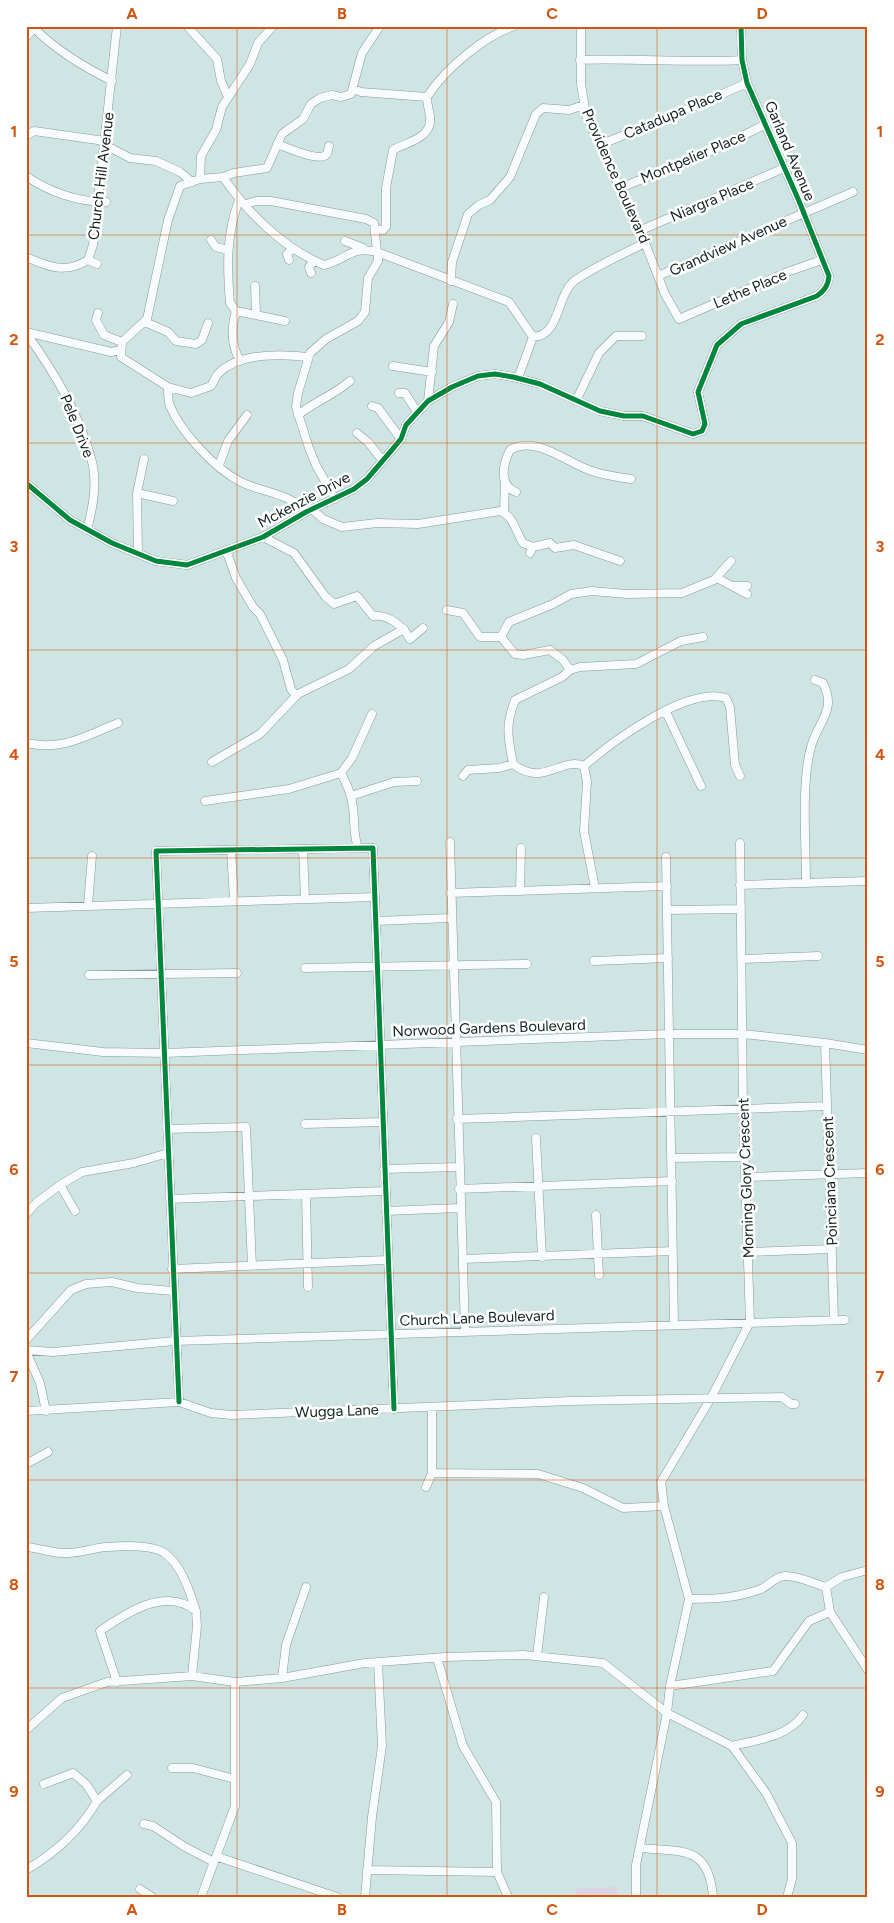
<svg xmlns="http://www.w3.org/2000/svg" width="894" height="1923" viewBox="0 0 894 1923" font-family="Figtree,sans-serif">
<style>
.green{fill:#ded3e0}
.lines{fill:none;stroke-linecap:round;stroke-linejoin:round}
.minor-casing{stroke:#899;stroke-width:9}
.minor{stroke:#f8fbfb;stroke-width:8}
.cycleway-casing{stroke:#fff;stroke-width:8}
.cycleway{stroke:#00873e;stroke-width:5}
.grid{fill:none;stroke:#d2540e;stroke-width:1;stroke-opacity:0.55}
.labels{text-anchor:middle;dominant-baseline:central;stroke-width:5;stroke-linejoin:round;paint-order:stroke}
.street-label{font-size:15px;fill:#112221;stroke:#fff}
.neatline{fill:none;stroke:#d2540e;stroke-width:2}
.grid-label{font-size:16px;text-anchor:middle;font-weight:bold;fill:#d2540e}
</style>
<rect width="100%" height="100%" fill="#cee5e4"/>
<!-- green -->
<path class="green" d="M617 1887 618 1897H576L575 1889Z"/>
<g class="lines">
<!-- minor casing -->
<g class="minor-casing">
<path id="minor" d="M187 26 217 59 221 81 228 97
M581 26V84L586 115 645 243 665 294 679 319 790 271 822 260
M35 29C57 51 84 67 112 81
M26 37 36 26
M580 60C634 58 688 63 742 60
M353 89 361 92 427 97
M26 136 34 131 105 141
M277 144C286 147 320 163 327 154 328 152 328 149 329 146
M105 145 130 158 156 161 180 172 192 182
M599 145 675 115 747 83
M26 176C49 192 78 202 106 202
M223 177 234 173 267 168 282 134 303 119 311 104 320 98 332 95 341 97 351 94 362 53 380 26
M200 179 201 156 216 130 222 107 250 64 258 43 273 26
M620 188 714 150 766 124
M239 200C226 234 227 268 230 303L236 311 285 321
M246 204 256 201H271L366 219 374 223 377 252
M375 229 383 230 386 227V188L393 150C406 142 433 139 430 116 429 110 427 104 427 97 444 70 485 35 515 26
M639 231 784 168
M211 240 216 247 228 250
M345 241 363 248
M26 257C49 267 66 274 88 260L93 245 117 26
M88 260 97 264
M289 260 287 254 292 249
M311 273 309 267 314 261
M658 276 853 192
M451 281 452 262 468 214 479 205 490 200 510 177 536 114 543 108 569 110 584 105
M255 286 256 314
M236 311C231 328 231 345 240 361
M98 313 96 320 104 335 122 342
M145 322 168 332 176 341 196 344 202 340 208 323
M26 332 111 352 120 350
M26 333C53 370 79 413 91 458 98 481 93 507 87 530
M308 357C281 354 240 352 219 373 215 376 214 382 211 386L191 393 168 387 121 357 122 342 147 319 168 220 180 186 200 179 223 177C246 211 284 249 324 265 347 260 351 245 377 252L509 302 533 337C559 336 557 299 571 284 581 273 629 251 645 243
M393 366 432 372
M518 378 533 337
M168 387C168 393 168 401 170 406 181 432 215 469 241 482 263 493 288 492 306 512
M399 393H405L417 412
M428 401 434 346 449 322 453 304
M576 401 599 353 616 336H642
M372 406 378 408 401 439
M298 415C314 402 334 395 350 381
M357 433 368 442 383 461
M219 465 228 441 247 415
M26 483 70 520 112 543 156 561 187 565 263 537 306 512 354 489 367 479 391 451 401 439 406 425 428 401 452 387 478 376 495 374 513 377 540 384 600 411 624 416H643L693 434 702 431 705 424 698 392 717 345 741 324 817 296C824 291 828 286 829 276L799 201 747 83 742 60 741 26
M516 492C498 485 503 464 510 450 536 435 566 462 589 470 602 475 617 477 631 479
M137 493 173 501
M335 499 316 465 309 448 296 407 298 393 310 353 326 339 358 321 365 312 368 278 378 261V253
M312 509 323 519 342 527 377 523 418 524 500 511C514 516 516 533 523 543L533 547
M504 512 505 482
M263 537 294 553 325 596 334 604 357 596 373 616C388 614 403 626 410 639L423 628
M226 550 236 578 253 607 260 614 283 660 291 689 296 696
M138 553 137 493 144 459
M530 553 533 547 550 543 555 548 574 545 620 561
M717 578 747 594
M733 586H747
M447 610 463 613 480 637H501L509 622 553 604 571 594 592 591 627 594 682 593 714 580 731 561
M501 637 515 654 523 655 550 650 563 660 570 670 562 677 515 700C505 726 508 737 513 764 544 788 561 756 584 766L587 782 584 831 595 888
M570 670 580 667 636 664 681 641 703 637
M666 712 701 786
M26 743C63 751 85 736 118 723
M212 762 260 734 298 694 349 669 374 646 404 629
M584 766C613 741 687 686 726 698L730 707 735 765 740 776
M341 773 352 758 372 714
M463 776 468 770 499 768 513 764
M351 796 394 782 417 781
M205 801 289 789 341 773C347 784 352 796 353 808 355 822 353 834 358 848
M450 842 465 1330
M303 849 305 899
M231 850 234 900
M666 857 674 1324
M806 883C806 845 801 782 811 747 818 721 837 711 823 683L815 680
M740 885 868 881
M520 891 521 848
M450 893 667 886
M88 905 92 856
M26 908 375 897
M667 910 741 909
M376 921 450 918
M742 959 818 956
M594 961 668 958
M305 968 527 964
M89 975 237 973
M26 1043 103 1052 165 1053 669 1034H743L825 1043 868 1050
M825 1043 834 1320
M457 1119 827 1106
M305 1124 383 1122
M167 1129 246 1127 252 1266
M536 1138 542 1257
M671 1158 745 1157
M384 1169 459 1167
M745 1177 868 1173
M60 1185 75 1211
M459 1189 672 1181
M306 1194 308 1287
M170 1199 385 1191
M386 1211 460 1208
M26 1214 36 1203 60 1185 82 1172 134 1163 168 1153
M596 1215 599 1275
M748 1252 832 1249
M463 1259 673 1251
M172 1269 387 1260
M26 1340 71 1290 86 1284 112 1282 137 1288 173 1291
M26 1350 53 1352 175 1341 845 1320
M26 1351 40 1383 46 1411
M179 1402 156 851 373 848 394 1409
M26 1411 179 1402 211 1413 231 1415 571 1401 782 1397 791 1404H795
M26 1464 48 1452
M432 1473 538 1474 583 1488 623 1508 664 1506
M426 1487 432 1473V1407
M26 1547C40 1548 54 1554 68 1553 81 1553 93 1548 106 1547 121 1546 149 1544 163 1552 181 1563 190 1592 196 1611
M826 1587 830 1612 868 1670
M826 1587 842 1577 868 1570
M689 1599C715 1599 737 1598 761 1589 770 1585 774 1577 785 1576 797 1575 814 1584 826 1587
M537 1656 544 1597
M437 1658 463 1746 496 1802 497 1872
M282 1678 286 1645 306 1587
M117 1682 100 1631C126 1613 166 1586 196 1611L197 1626 192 1676
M670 1686 773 1671 809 1621 830 1612
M26 1730 62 1698 107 1682 192 1676 235 1682 282 1678 365 1663 445 1657 524 1655 603 1663 667 1713 732 1746 766 1793 792 1843V1879L787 1897
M732 1746C757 1740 788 1737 803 1715
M172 1768H193L235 1779
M97 1801 127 1775
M144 1824 153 1826 185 1847 214 1862
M640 1848C682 1852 709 1845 713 1897
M218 1857 337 1897
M26 1870C55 1853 80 1831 97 1801L86 1784 73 1773 44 1784
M367 1870 497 1872 508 1897
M140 1889 152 1897
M201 1897 235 1806V1682
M365 1897 372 1817 382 1746 378 1662
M636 1897V1865L667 1713 670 1686 689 1599 664 1506 661 1482 711 1398 750 1322 743 1109 740 843"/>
</g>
<!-- minor -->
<use href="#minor" class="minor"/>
<!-- cycleway casing -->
<g class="cycleway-casing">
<path id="cycleway" d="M26 483 70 520 112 543 156 561 187 565 263 537 306 512 354 489 367 479 391 451 401 439 406 425 428 401 452 387 478 376 495 374 513 377 540 384 600 411 624 416H643L693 434 702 431 705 424 698 392 717 345 741 324 817 296C824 291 828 286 829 276L799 201 747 83 742 60 741 26
M179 1402 156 851 373 848 394 1409"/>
</g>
<!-- cycleway -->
<use href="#cycleway" class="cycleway"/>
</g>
<!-- grid -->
<path class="grid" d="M237 26V1897M447 26V1897M657 26V1897M26 235H868M26 443H868M26 650H868M26 858H868M26 1065H868M26 1273H868M26 1480H868M26 1688H868"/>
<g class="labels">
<!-- street labels -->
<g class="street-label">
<text transform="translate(673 114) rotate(-23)">Catadupa Place</text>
<text transform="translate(790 151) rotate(67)">Garland Avenue</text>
<text transform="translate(693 157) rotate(-23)">Montpelier Place</text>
<text transform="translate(101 176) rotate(-83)">Church Hill Avenue</text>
<text transform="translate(616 176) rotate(66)">Providence Boulevard</text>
<text transform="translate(712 200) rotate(-23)">Niargra Place</text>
<text transform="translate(728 246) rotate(-24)">Grandview Avenue</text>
<text transform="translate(750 289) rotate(-23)">Lethe Place</text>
<text transform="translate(77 426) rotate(68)">Pele Drive</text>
<text transform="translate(304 500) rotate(-28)">Mckenzie Drive</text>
<text transform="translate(489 1028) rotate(-2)">Norwood Gardens Boulevard</text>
<text transform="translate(746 1178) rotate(-92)">Morning Glory Crescent</text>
<text transform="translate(830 1181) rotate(-92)">Poinciana Crescent</text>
<text transform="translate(477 1318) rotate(-2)">Church Lane Boulevard</text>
<text transform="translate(337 1411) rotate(-2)">Wugga Lane</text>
</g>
</g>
<!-- border -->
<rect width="894" height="1923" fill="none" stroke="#ffffff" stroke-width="55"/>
<rect x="28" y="28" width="838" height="1868" class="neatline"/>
<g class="grid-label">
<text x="132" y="19">A</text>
<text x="342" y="19">B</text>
<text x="552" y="19">C</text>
<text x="762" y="19">D</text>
<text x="14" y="137">1</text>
<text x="880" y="137">1</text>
<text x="14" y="345">2</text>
<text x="880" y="345">2</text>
<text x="14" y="552">3</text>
<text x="880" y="552">3</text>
<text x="14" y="760">4</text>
<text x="880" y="760">4</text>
<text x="14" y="967">5</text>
<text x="880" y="967">5</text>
<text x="14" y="1175">6</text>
<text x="880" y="1175">6</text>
<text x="14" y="1382">7</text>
<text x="880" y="1382">7</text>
<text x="14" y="1590">8</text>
<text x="880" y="1590">8</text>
<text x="14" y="1797">9</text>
<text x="880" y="1797">9</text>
<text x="132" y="1915">A</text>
<text x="342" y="1915">B</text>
<text x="552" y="1915">C</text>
<text x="762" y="1915">D</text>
</g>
</svg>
